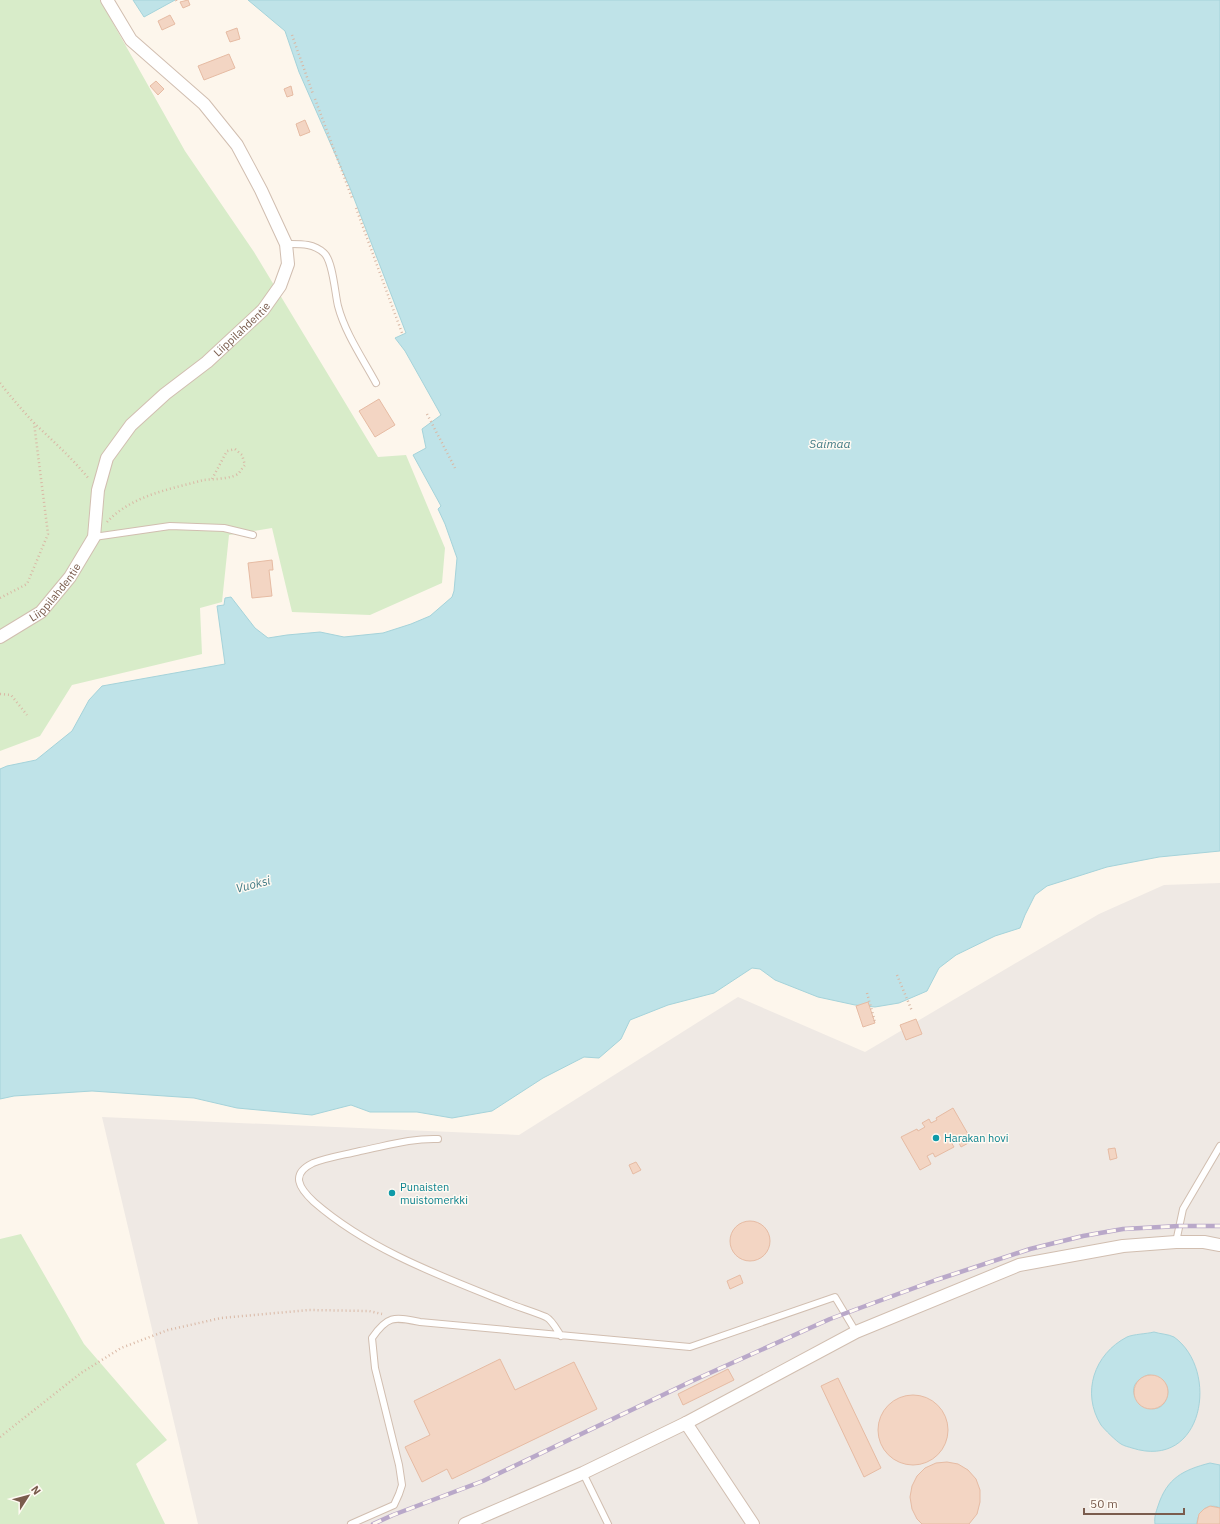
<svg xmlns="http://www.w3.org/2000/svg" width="1220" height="1524" viewBox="0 0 1220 1524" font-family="'IBM Plex Sans',sans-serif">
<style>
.industrial{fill:#efe9e4}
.green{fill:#d8ecc9}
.water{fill:#bfe3e8;stroke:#a5d3da;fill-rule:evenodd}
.building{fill:#f3d5c3;stroke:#e6bba3}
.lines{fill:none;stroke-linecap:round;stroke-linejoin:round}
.service-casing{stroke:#d1beb0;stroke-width:8}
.minor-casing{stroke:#d1beb0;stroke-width:14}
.path{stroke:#d9b8a5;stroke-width:2.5;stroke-dasharray:1 3;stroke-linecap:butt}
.service{stroke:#fff;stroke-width:6}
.minor{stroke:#fff;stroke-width:12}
.rail-casing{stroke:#b9a8c9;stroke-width:4.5}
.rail{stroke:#fffaf3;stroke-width:3;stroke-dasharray:9;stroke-linecap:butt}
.culture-dot{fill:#0f9aa8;stroke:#fffaf3;stroke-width:1.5}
.labels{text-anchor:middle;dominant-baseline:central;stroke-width:3;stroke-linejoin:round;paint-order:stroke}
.street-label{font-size:11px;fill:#7a5c4d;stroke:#fffaf3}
.culture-label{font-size:11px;fill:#0d838f;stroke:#fffaf3;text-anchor:start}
.water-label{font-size:12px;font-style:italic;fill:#437c86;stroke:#fffaf3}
</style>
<rect width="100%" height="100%" fill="#fdf6ec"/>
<!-- industrial -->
<path class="industrial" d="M1220 883V1524H198L102 1117 519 1135 738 997 865 1052 1099 914 1164 885Z"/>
<!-- green -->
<path class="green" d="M0 0H100L185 151 254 252 378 457 406 455 445 548 442 583 370 615 292 612 272 528 229 535 222 602 200 608 202 654 72 685 40 736 0 751Z
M21 1234 84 1344 167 1440 136 1464 165 1524H0V1239Z"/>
<!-- water -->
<path class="water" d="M133 0H175L144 17Z
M248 0H1220V851L1159 857 1107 867 1047 886 1035 895 1025 915 1020 928 995 936 956 955 939 968 927 991 899 1003 875 1007 855 1005 818 997 775 980 760 969 752 968 714 993 668 1005 630 1020 621 1039 599 1058 584 1057 543 1078 492 1111 452 1118 417 1112H370L351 1105 312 1115 237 1108 194 1098 92 1091 14 1096 0 1099V769L7 766 36 760 72 731 89 700 102 686 225 664 217 606 224 605 225 598 231 597 255 628 268 638 287 635 320 632 344 637 383 633 411 624 430 616 452 597 454 591 457 558 445 524 438 509 441 506 413 455 426 448 422 429 441 415 405 351 395 338 406 333 350 188 299 72 285 31Z
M1154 1332C1160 1334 1168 1334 1174 1337 1220 1370 1204 1471 1132 1448 1129 1447 1124 1446 1121 1444 1116 1441 1104 1429 1101 1425 1081 1393 1094 1354 1127 1337 1134 1334 1146 1334 1154 1332ZM1148 1375C1160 1376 1171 1384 1167 1397 1158 1428 1110 1389 1148 1375Z
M1210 1463 1220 1465V1508C1208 1502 1197 1512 1197 1524H1155C1154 1517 1156 1512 1158 1506 1167 1478 1183 1470 1210 1463Z"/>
<!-- building -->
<path class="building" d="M188 0 190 5 183 8 180 2Z
M170 15 175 24 162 30 158 21Z
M237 28 240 39 230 42 226 32Z
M229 54 235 68 204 80 198 66Z
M156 81 164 89 158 95 150 86Z
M291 86 293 95 287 97 284 89Z
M305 120 310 132 300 136 296 124Z
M379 399 395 425 375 437 359 411Z
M272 560 273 570H269L272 596 252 598 248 563Z
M868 1002 875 1023 863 1027 856 1006Z
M916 1019 922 1034 906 1040 900 1025Z
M953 1108 972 1141 961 1147 957 1139 951 1142 954 1147 935 1157 933 1153 927 1156 931 1164 920 1170 901 1137 917 1129 918 1131 925 1127 922 1123 929 1119 931 1123 937 1120 936 1118Z
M1115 1148 1117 1158 1110 1160 1108 1149Z
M636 1162 641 1170 633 1174 629 1165Z
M730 1241a20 20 0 1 1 40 0a20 20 0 1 1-40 0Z
M740 1275 743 1283 730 1289 727 1281Z
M500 1359 515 1390 574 1362 597 1409 452 1479 447 1469 422 1482 405 1447 430 1435 414 1401Z
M728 1369 734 1380 683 1405 678 1394Z
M1134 1392a17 17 0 1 1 34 0a17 17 0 1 1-34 0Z
M838 1378 881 1468 864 1477 821 1386Z
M878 1430a35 35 0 1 1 70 0a35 35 0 1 1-70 0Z
M947 1462 958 1464 968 1470 976 1479 980 1490V1502L977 1514 969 1524H922L917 1519 912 1509 910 1497 912 1486 917 1476 925 1468 936 1463Z
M1210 1506 1220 1508V1524H1197L1199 1514 1204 1509Z"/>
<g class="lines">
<!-- service casing -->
<g class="service-casing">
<path id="service" d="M286 244C300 244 313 243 324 253 333 261 335 294 338 306 345 333 363 359 376 383
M94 537 170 526 224 528 253 535
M438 1139C411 1138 386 1146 360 1151 344 1155 329 1157 313 1163 290 1174 299 1188 314 1202 368 1249 438 1275 503 1301 517 1307 532 1311 546 1317 552 1320 557 1330 561 1336
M1176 1242 1183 1209 1220 1146
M583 1473 608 1524
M351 1524 394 1505 399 1494 402 1485 399 1465 375 1368 372 1338C388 1315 394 1317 420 1322L690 1347 835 1297 856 1332"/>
</g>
<!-- minor casing -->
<g class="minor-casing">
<g id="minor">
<path id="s1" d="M0 637 41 612 70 577 94 537 98 490 107 458 131 425 165 394 207 362 263 310 280 286 288 264 286 244 261 190 237 145 204 104 131 40 107 0"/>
<path d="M686 1423 856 1332 1019 1265 1123 1246 1176 1242H1204L1220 1245"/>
<path d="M465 1524 583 1473 686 1423 753 1524"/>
</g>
</g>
<!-- path -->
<path class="path" d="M176 0 178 3
M292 35 313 94
M315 99 352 198
M356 208 402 333
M0 383C11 397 22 410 34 423 53 441 72 458 89 479
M427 414 455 468
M107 522C132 495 171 489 204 480 213 479 233 479 239 473 241 470 243 467 245 465L242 455 235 449 227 451 212 479
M0 598 27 584 48 534 34 423
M0 694 11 695 27 715
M897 975 912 1011
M867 993 875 1022
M0 1437 81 1373 121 1348 168 1330 221 1318 309 1310 369 1311 382 1314"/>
<!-- service -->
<use href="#service" class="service"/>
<!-- minor -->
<use href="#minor" class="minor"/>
<!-- rail casing -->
<g class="rail-casing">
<path id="rail" d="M373 1524 393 1515 483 1481 692 1381 830 1319 936 1280 1030 1249 1083 1236 1123 1229 1179 1226H1220"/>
</g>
<!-- rail -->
<use href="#rail" class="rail"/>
</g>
<!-- markers -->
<g class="culture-dot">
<circle cx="936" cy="1138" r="4"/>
<circle cx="392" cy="1193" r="4"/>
</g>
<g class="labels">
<!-- street labels -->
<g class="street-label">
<text stroke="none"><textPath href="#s1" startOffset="408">Liippilahdentie</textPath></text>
<text stroke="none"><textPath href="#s1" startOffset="72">Liippilahdentie</textPath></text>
</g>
<!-- culture labels -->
<g class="culture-label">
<text x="944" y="1138">Harakan hovi</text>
<text x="400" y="1187">Punaisten<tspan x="400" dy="13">muistomerkki</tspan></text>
</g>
<!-- water labels -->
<g class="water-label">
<text x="830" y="443">Saimaa</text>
<text transform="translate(253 884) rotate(-14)">Vuoksi</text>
</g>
</g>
<!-- north arrow -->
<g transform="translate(28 1496) rotate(54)" stroke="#fffaf3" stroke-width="3" paint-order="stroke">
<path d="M0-3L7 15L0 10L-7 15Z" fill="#7a5c4d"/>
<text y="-6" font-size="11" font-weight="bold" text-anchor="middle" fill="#7a5c4d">N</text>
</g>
<!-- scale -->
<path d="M1084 1508v6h100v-6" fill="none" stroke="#7a5c4d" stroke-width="2"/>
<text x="1090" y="1508" font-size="12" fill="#7a5c4d" stroke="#fffaf3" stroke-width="3" paint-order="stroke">50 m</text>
</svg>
